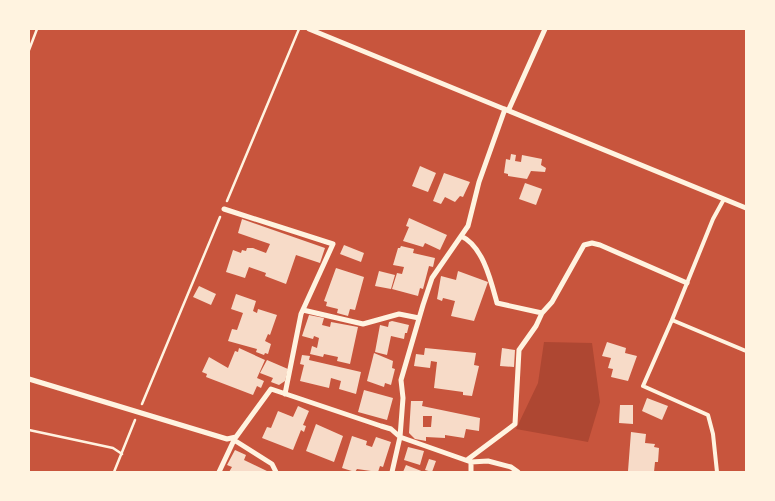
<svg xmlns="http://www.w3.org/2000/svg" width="775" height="501" viewBox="0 0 775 501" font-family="'Roboto Serif',serif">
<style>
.green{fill:#ae4732}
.building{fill:#f7dbc8;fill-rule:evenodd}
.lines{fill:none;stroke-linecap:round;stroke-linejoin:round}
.path{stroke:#fff3e0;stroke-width:2.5}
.service{stroke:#fff3e0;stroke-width:4}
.minor{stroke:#fff3e0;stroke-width:5}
</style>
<rect width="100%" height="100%" fill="#c8553d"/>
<!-- green -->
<path class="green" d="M544 342 592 343 600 402 588 442 516 429 538 383Z"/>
<!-- building -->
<path class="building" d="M511 154 516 155 515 161 521 162 522 155 542 159 541 165 546 168 545 172 531 171 527 179 508 176V174L504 173 506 159 510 160Z
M420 166 436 173 428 192 412 186Z
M444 173 470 182 463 197 460 196 455 202 445 197 441 204 433 201Z
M525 183 542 189 536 205 519 199Z
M409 218 447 235 440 250 425 243 423 247 403 241 409 227 406 226Z
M242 219 325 248 320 263 296 255 286 284 265 276 266 273 249 267 245 278 226 272 233 250 241 253 242 250 246 251 247 248H253L266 253 270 244 238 233Z
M344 245 364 253 361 262 340 254Z
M401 246 414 249 413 253 435 258 433 267 429 266 423 289 420 288 418 296 392 289 397 273 402 274 404 267 393 265 398 248H400Z
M336 268 364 277 355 310 350 309 348 316 337 313 338 309 326 306 327 302 324 301Z
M379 271 395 275 391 289 375 286Z
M458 271 488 282 474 321 451 316 455 301 443 298 442 301 437 299 441 276 456 280Z
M199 286 216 294 211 305 193 297Z
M236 294 256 301 253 311 257 313 258 309 277 315 270 335 268 334 265 341 271 344 268 354 265 353 264 355 256 352 257 349 228 341 232 329 237 330 243 313 231 309Z
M309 315 324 318 322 325 330 327 331 322 358 327 350 364 337 361 338 357 324 354 323 357 310 354 312 346 317 348 319 338 314 336 313 339 302 336Z
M392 321 409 325 407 333H405L404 339 391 336 387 355 375 352 380 325 388 327 389 322Z
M607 342 626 348 625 353 637 356 628 381 611 377 613 369 608 368 611 358 602 356Z
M239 348 265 360 257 378 264 381 261 388 257 386 253 395 206 377 207 374 202 372 209 357 228 368 235 351 238 352Z
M425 348 476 353 474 365 479 366 472 396 463 395V392L434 388 437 362 431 361 430 368 414 366 416 354 424 355Z
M502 348 515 350 514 367 500 366Z
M374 353 393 361 392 368 395 369 391 385 385 383 384 387 367 381Z
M302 355 310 356 309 360 361 372 356 394 339 389 341 381 331 378 329 388 300 381 304 365 300 364Z
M267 360 288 369 285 381 279 385 271 382 273 378 260 373Z
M364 390 393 398 387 420 358 412Z
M647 398 668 406 662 420 642 411Z
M411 401H423L422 406 480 418 479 431 466 429 464 438 445 435V438L426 437V441L415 439 409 433ZM423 416H432L431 427H423Z
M620 405H633V424L619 423Z
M298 406 309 411 303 425 306 426 304 432 301 430 293 450 262 438 267 427 271 428 278 411 293 417Z
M316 424 343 436 334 462 306 451Z
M631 432 646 434 645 443 655 444 654 447 659 448 658 462H655L654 472 628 471Z
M352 436 367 441 366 445 372 447 376 437 391 442 383 467 380 466 378 472 357 469 355 472 342 468Z
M408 447 424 451 420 465 404 460Z
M235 450 246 455 244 460 269 472H229L232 467 227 465Z
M429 459 436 461 432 472 425 470Z
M406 465 424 472H403Z"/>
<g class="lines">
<!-- path -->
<path class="path" d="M29 50 37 29
M227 201 299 29
M142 404 220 217
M29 430 113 448 122 454
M114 472 135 420"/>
<!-- service -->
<path class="service" d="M724 199 713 219 672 320 746 351
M672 320 643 386 708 415 713 434 717 472"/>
<!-- minor -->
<path class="minor" d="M309 29 746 208
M509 109 545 29
M224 209 333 244 301 314 285 394
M461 236C483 246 491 281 497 303L542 313 536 326 519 350 515 424 467 460
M303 310 363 324 399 314 419 318
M542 313 552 302 584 245 592 243 600 245 687 283
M29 379 227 439 236 437 271 389 381 426 391 429 400 437 471 462 488 461 511 467 518 472
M234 440 272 464 276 472
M471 462V472
M219 472 235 438
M392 472 400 437 403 398 401 380 423 305 432 278 468 226 479 182 505 109"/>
</g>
<!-- border -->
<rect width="775" height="501" fill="none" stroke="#fff3e0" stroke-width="60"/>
</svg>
